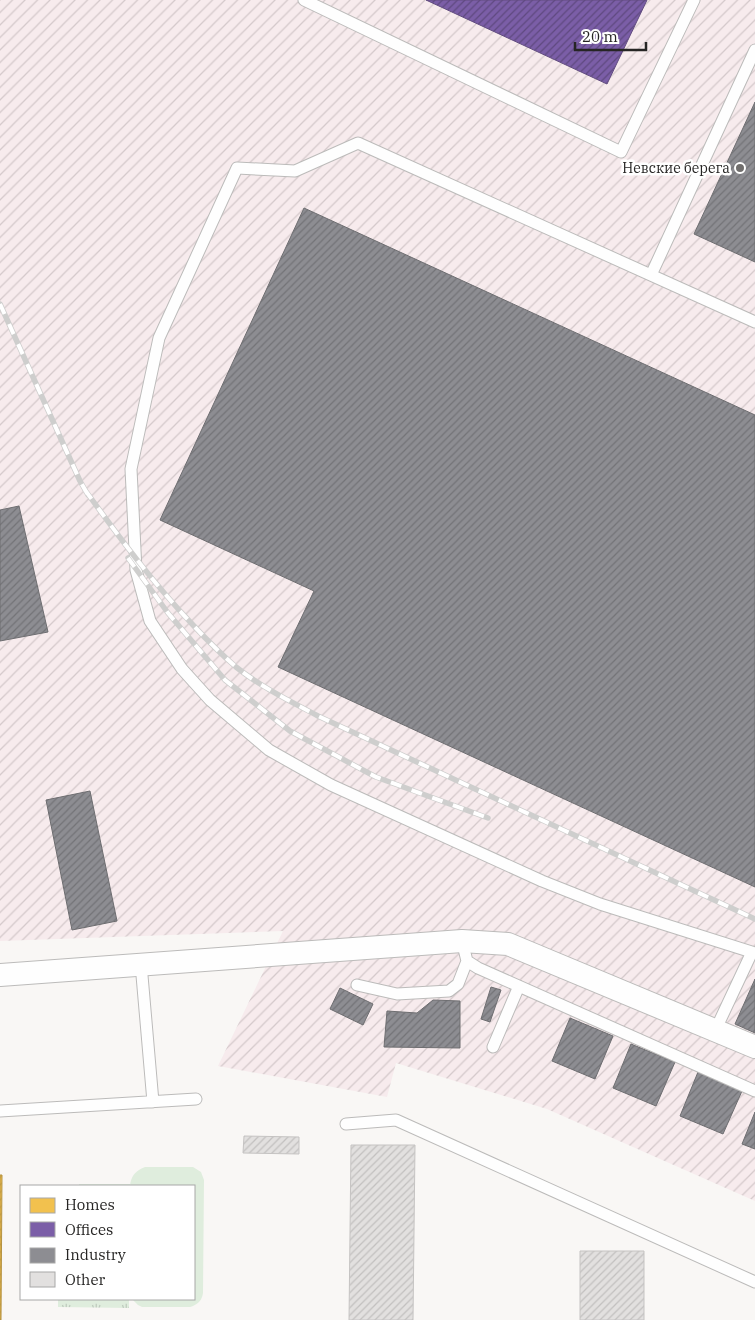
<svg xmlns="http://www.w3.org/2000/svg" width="755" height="1320" viewBox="0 0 755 1320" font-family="'IBM Plex Serif',serif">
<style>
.industrial{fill:url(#industrial-furrows)}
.grass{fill:url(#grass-tufts)}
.garden{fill:#dfeddd}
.homes{fill:url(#homes-hatch);stroke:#b59241}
.offices{fill:url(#offices-hatch);stroke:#624d80}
.industry{fill:url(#industry-hatch);stroke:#6e6e71}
.building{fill:url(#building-hatch);stroke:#c5c3c2}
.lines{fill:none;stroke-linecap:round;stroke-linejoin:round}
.service-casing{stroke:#bcbbba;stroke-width:13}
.minor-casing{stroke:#bcbbba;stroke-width:24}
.service{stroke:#fefefe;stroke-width:11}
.minor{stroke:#fefefe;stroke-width:22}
.rail-casing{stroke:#cececd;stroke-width:5.5}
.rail{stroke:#fff;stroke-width:4;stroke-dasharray:11;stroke-linecap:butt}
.poi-dot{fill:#706e6d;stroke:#fff;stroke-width:2}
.labels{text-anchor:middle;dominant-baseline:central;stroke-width:5;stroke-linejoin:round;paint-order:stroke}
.poi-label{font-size:14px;fill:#262524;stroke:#fff;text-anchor:end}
</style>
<defs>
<pattern id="industrial-furrows" width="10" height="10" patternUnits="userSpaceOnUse" patternTransform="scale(1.25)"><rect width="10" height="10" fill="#f7ebed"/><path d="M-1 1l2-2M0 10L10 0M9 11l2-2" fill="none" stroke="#d4c9cb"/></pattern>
<pattern id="grass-tufts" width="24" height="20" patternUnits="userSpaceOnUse" patternTransform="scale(1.25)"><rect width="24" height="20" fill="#dfeddd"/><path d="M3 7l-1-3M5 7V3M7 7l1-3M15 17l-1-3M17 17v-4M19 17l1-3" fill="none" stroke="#bfcbbe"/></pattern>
<pattern id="homes-hatch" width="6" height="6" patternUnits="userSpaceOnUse" patternTransform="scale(1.25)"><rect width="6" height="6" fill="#f2c14e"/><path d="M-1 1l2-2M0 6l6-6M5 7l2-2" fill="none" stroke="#cfa644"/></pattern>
<pattern id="offices-hatch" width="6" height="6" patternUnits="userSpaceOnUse" patternTransform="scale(1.25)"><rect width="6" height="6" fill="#7b5ea7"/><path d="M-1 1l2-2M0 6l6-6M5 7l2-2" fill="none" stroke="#5f4980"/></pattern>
<pattern id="industry-hatch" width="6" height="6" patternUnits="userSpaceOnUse" patternTransform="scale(1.25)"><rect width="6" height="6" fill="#8d8d92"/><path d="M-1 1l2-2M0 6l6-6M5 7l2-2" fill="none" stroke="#737377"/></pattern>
<pattern id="building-hatch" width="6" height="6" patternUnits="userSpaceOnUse" patternTransform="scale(1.25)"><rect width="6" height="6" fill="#e2e0df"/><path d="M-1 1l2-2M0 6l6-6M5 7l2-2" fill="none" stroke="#c2c0bf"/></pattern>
</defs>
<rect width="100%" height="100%" fill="#f9f7f5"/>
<!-- industrial -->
<path class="industrial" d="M0 0H755V1201L547 1109 396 1063 387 1097 218 1066 283 931 0 941Z"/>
<!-- grass -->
<path class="grass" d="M79 1184H130V1186H79Z
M58 1299H129V1308L58 1307Z"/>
<!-- garden -->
<path class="garden" d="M145 1167H193L201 1172 204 1180 203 1293C202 1301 197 1305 190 1307H142L138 1305 132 1299H194V1186H130C131 1176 135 1171 145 1167Z"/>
<!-- homes -->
<path class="homes" d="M0 1175H2L1 1320H0Z"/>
<!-- offices -->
<path class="offices" d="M426 0H647L607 84Z"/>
<!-- industry -->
<path class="industry" d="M755 102V262L694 234Z
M304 208 755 415V887L278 667 314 591 160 520Z
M19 506 48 632 0 641V510Z
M90 791 117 921 72 930 46 800Z
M755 979V1033L735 1024Z
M491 987 501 990 490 1022 481 1019Z
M340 988 373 1004 363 1025 330 1009Z
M433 1000 460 1001V1048L384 1047 387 1011 417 1013Z
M570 1018 613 1036 595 1079 552 1061Z
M631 1044 675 1062 656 1106 613 1088Z
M698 1072 742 1091 723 1134 680 1116Z
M755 1112V1149L742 1144Z"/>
<!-- building -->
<path class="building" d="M244 1136 299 1137V1154L243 1153Z
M351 1145H415L413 1320H349Z
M580 1251H644V1320H580Z"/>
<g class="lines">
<!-- service casing -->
<g class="service-casing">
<path id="service" d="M304 0 621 152 694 0
M651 275 755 50
M755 322 358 143 295 171 237 168 159 338 131 469 136 570 150 621 182 669 210 700 269 750 331 785 542 881 600 904 755 953
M462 941 467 961 478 968 755 1091
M141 964 153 1102
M357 985 397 994 449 991 458 984 467 961
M715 1031 752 952
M493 1047 519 986
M0 1111 196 1099
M346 1124 396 1120 755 1282"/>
</g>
<!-- minor casing -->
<g class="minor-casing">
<path id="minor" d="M0 975 462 941 508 944 755 1047"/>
</g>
<!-- service -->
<use href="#service" class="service"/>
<!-- minor -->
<use href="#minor" class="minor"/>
<!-- rail casing -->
<g class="rail-casing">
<path id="rail" d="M0 304 80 481 88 495
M85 490C119 537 153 583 193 625 206 639 221 654 236 667 261 687 290 701 318 716L755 919
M128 558 168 613 225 680 290 731 376 777 488 818"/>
</g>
<!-- rail -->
<use href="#rail" class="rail"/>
</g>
<!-- markers -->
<circle class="poi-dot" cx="740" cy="168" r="5"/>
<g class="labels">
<!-- poi labels -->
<g class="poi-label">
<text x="730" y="168">Невские берега</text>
</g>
</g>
<!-- legend -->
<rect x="20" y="1185" width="175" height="115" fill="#ffffff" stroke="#a8a8a7"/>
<rect x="30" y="1198" width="25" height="15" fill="#f2c14e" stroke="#a8a8a7"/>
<text x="65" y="1210" font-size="15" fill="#262524">Homes</text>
<rect x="30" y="1222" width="25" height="15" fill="#7b5ea7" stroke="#a8a8a7"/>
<text x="65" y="1235" font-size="15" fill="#262524">Offices</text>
<rect x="30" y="1248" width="25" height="15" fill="#8d8d92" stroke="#a8a8a7"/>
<text x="65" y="1260" font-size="15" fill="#262524">Industry</text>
<rect x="30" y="1272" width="25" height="15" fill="#e2e0df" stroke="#a8a8a7"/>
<text x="65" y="1285" font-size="15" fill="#262524">Other</text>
<!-- scale -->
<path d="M575 42v8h71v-8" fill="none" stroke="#262524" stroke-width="2.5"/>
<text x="582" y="42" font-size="15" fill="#262524" stroke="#ffffff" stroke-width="4" paint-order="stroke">20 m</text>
</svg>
